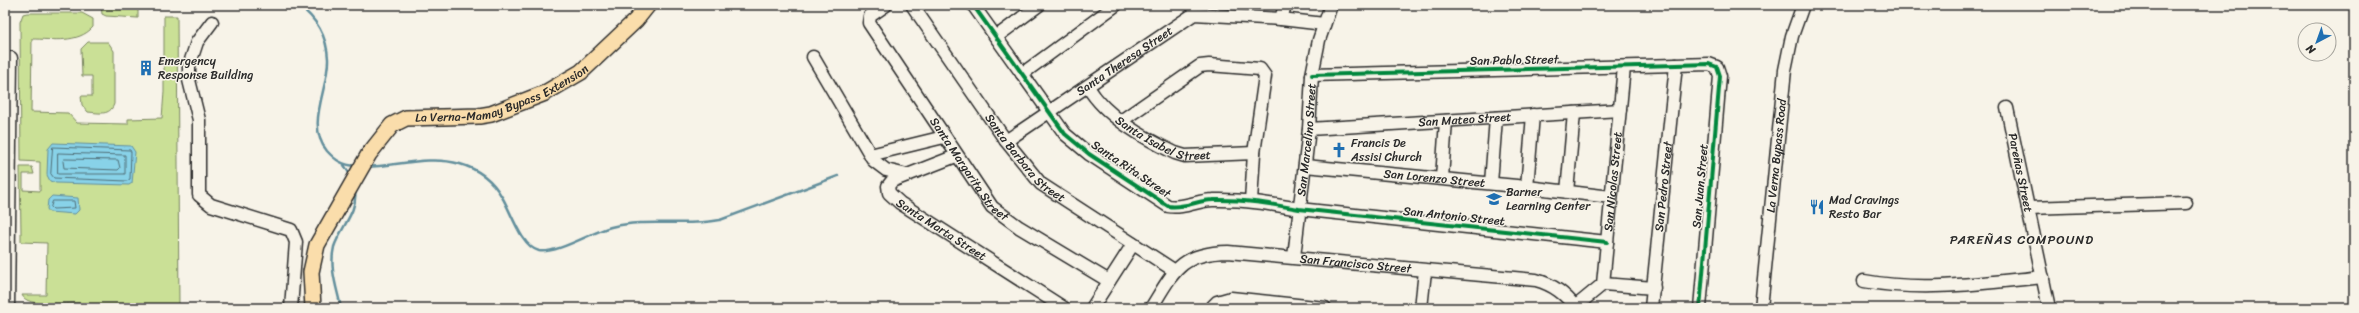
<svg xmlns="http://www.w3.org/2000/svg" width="2359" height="313" viewBox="0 0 2359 313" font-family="Sriracha,sans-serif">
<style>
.green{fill:#cae096;stroke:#7a8660}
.water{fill:#88d2e8;stroke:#638f9c}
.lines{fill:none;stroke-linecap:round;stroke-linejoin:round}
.shore{stroke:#506e77;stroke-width:1}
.stream{stroke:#638f9c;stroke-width:2.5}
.minor-casing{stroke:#2b2b2b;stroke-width:15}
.major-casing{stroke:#2b2b2b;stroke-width:18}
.minor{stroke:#f7f3e8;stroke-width:12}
.major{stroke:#faddab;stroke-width:15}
.cycleway-casing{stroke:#f7f3e8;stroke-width:6}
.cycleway{stroke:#00873e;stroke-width:4}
.labels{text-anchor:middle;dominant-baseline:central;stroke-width:3;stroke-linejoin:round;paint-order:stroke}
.street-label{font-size:12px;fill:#2b2b2b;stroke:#f7f3e8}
.poi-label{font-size:12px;fill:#2b2b2b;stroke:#f7f3e8;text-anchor:start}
.neighbourhood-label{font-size:13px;letter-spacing:1px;fill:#2b2b2b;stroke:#f7f3e8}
</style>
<rect width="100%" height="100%" fill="#f7f3e8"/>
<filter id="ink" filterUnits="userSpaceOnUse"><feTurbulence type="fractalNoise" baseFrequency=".025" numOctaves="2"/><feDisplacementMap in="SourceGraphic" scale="8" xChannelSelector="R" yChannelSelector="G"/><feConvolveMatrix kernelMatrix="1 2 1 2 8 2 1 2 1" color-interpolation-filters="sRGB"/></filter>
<g filter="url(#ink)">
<!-- green -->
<path class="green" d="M101 5H138V18L106 16 102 14Z
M27 13H82L93 19V27C78 44 52 39 32 39L31 112 68 113 77 123 128 124V119L162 118 164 92V16H177L179 308H79V303C66 303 27 308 22 295H46L47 243 21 242V233L20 167H32L34 174H23V190L40 191V162L21 161 20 22 23 14Z
M88 42H108L114 51V104C110 116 99 113 88 112L82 105 81 96H92V76H82L81 49Z"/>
<!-- water -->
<path class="water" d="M53 143 131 146 135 152 132 183 129 185 56 183 50 181 47 175 48 149Z
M52 196 78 198 79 210 75 214 49 212 47 209 48 200Z"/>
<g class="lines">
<!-- shore -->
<path class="shore" d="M53 147 130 150 131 152 130 179 127 181 54 178 51 174Z
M58 153 125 155V174H58Z
M65 159 118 160 120 168 118 170 64 168 63 161Z
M53 201H74L75 208 53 209 51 207Z"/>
<!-- stream -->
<path class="stream" d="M298 5C316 18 327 36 328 59 329 88 305 125 327 151 336 161 343 165 356 166
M344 165 351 176
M367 167C397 166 430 155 460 164 478 169 493 181 502 197 511 211 521 247 539 251 557 254 592 232 611 227 647 218 684 227 720 220L838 176
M341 308C337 288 329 268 334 247 340 228 358 212 355 191"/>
<!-- minor casing -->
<g class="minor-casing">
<g id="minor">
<path id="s1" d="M886 5 870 16 869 23 992 207 1019 227 1109 281"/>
<path id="s2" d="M912 5 1006 141 1041 184 1175 271"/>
<path d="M973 5 1065 134 1089 154 1168 206C1184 209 1198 200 1213 200 1242 199 1271 204 1299 209L1607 242"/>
<path d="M1281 19 1285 5"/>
<path d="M212 22 197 42 189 66V80L199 120V195L211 205 291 230 296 242 291 308"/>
<path d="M996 37 1039 5"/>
<path d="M813 57 874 161 886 170 907 175"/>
<path d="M1022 74 1116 5"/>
<path d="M1312 75 1676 65 1709 64 1717 67 1720 76 1700 308"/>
<path id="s3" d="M1088 87C1106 117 1144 138 1175 153L1185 156 1254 153"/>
<path id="s4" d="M2007 108 2049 308"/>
<path d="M1121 121 1200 66 1209 65 1260 69 1265 76 1254 153 1251 201"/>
<path id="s5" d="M1309 129 1620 110"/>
<path id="s6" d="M1006 141 1194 14 1281 19 1324 24"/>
<path d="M870 155 944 137"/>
<path id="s7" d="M956 156 892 181 888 186 889 193 900 203 1064 308"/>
<path id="s8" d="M1305 166 1527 187 1611 197"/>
<path d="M1442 178 1446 121"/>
<path d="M1491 183 1496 118"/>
<path d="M1527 187 1533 115"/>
<path d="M1567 192 1574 113"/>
<path d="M2028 208 2186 203"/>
<path id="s9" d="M1294 257 1309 129 1312 75 1319 40 1331 5"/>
<path d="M1864 281C1923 292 1984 283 2043 277"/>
<path d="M1603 284 1654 288"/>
<path id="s10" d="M1575 307 1603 284 1624 67"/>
<path d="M8 308 11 58"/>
<path d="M1092 308 1133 244"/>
<path id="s11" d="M1151 308C1174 271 1180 253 1228 252L1536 280C1554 285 1565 294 1576 308"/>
<path d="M1211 308 1217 302 1231 298 1325 308"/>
<path d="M1421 308 1425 271"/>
<path id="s12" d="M1651 308 1676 65"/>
<path id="s13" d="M1761 308 1785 70 1792 36 1803 5"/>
</g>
</g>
<!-- major casing -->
<g class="major-casing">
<g id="major">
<path id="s14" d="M313 308 311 272 317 245 369 154 392 125 406 118 479 116 491 114 545 93 581 72 636 20 648 5"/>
</g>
</g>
<!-- minor -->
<use href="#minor" class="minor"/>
<!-- major -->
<use href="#major" class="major"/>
<!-- cycleway casing -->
<g class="cycleway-casing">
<path id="cycleway" d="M973 5 1065 134 1089 154 1168 206C1184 209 1198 200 1213 200 1242 199 1271 204 1299 209L1607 242
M1312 75 1676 65 1709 64 1717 67 1720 76 1700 308"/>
</g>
<!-- cycleway -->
<use href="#cycleway" class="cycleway"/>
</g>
</g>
<!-- icons -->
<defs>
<g id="building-bare" transform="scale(1.2)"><path d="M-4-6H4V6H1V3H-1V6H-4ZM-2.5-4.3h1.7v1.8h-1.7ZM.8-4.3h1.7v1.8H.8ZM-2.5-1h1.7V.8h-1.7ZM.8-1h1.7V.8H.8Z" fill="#1f6fb2" stroke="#f7f3e8" stroke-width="2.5" paint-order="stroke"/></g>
<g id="church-bare" transform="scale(1.2)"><path d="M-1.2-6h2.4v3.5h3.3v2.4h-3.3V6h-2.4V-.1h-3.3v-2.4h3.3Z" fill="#1f6fb2" stroke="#f7f3e8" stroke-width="2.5" paint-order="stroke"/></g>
<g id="school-bare" transform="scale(1.2)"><path d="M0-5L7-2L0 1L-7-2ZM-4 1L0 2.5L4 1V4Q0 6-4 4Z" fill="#1f6fb2" stroke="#f7f3e8" stroke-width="2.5" paint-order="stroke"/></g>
<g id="restaurant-bare" transform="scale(1.2)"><path d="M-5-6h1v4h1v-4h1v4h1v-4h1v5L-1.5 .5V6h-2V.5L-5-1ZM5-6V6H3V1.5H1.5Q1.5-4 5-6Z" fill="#1f6fb2" stroke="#f7f3e8" stroke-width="2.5" paint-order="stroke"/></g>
</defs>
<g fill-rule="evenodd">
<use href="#building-bare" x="146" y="68"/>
<use href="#church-bare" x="1339" y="150"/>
<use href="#school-bare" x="1494" y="199"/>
<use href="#restaurant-bare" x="1817" y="207"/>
</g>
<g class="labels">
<!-- street labels -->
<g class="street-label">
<text transform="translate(1514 60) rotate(-1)">San Pablo Street</text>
<text stroke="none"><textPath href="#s6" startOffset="143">Santa Theresa Street</textPath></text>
<text stroke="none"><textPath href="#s14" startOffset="322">La Verna-Mamay Bypass Extension</textPath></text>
<text stroke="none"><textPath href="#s5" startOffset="156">San Mateo Street</textPath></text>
<text stroke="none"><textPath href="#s3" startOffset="95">Santa Isabel Street</textPath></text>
<text stroke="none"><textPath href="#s9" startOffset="118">San Marcelino Street</textPath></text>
<text stroke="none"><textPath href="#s13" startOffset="153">La Verna Bypass Road</textPath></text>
<text stroke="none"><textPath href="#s2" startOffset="191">Santa Barbara Street</textPath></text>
<text stroke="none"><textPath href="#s1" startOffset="204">Santa Margarita Street</textPath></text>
<text transform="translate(1131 169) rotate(34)">Santa Rita Street</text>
<text stroke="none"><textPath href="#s4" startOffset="66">Pareñas Street</textPath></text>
<text stroke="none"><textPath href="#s8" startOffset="130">San Lorenzo Street</textPath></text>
<text stroke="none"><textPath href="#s10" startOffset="139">San Nicolas Street</textPath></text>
<text stroke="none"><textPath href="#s12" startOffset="122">San Pedro Street</textPath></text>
<text transform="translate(1700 186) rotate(-85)">San Juan Street</text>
<text transform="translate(1454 216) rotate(6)">San Antonio Street</text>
<text stroke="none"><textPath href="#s7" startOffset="146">Santa Marta Street</textPath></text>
<text stroke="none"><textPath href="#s11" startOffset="230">San Francisco Street</textPath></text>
</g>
<!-- poi labels -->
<g class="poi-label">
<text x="158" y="61">Emergency<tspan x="158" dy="14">Response Building</tspan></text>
<text x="1351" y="143">Francis De<tspan x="1351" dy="14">Assisi Church</tspan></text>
<text x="1506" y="192">Barner<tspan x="1506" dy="14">Learning Center</tspan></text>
<text x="1829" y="200">Mad Cravings<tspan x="1829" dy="14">Resto Bar</tspan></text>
</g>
<!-- neighbourhood labels -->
<g class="neighbourhood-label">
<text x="2022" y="239">PAREÑAS COMPOUND</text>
</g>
</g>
<!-- margin -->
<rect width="2359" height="313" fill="none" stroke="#f7f3e8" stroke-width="20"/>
<rect x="10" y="10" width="2339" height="293" fill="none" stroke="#2b2b2b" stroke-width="1.5" filter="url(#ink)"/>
<!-- north arrow -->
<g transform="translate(2317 42) rotate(221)"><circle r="19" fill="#f7f3e8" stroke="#a5a39c"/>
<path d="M0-3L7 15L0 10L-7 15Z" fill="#1f6fb2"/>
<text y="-6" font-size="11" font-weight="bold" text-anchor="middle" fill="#2b2b2b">N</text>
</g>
</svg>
